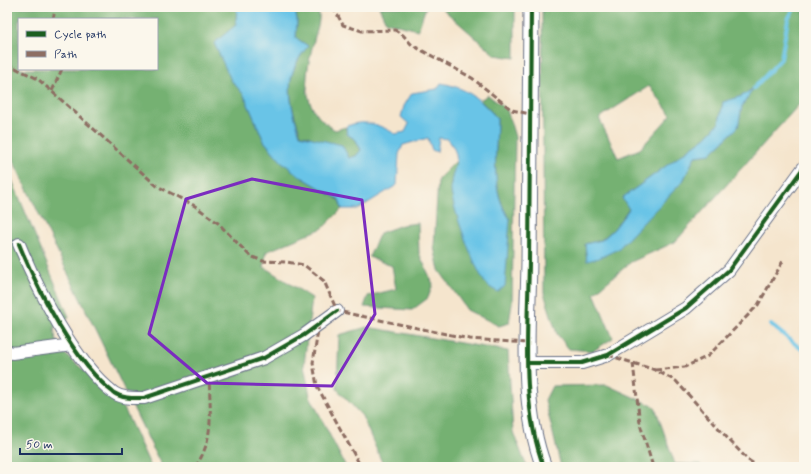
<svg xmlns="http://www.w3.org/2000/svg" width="811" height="474" viewBox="0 0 811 474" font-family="Mynerve,sans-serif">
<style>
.forest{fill:#74b172;stroke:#487068;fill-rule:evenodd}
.water{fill:#69c4e7;stroke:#427aa2}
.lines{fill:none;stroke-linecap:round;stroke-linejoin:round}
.stream{stroke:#69c4e7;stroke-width:4}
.minor-casing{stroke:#676f85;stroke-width:14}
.tertiary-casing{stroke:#676f85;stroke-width:17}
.minor{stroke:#fff;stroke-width:12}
.tertiary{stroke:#fff;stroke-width:15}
.quiet{stroke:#8d6e63;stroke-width:3;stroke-dasharray:6 3;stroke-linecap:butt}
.cycleway-casing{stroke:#fbf7ec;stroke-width:6}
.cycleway{stroke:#1b5e20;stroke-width:4}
.marked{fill:none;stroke:#7b2cbf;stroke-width:3;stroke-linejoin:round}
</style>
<rect width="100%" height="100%" fill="#fbf7ec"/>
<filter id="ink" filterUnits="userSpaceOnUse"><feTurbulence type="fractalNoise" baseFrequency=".025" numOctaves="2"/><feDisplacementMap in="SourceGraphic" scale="8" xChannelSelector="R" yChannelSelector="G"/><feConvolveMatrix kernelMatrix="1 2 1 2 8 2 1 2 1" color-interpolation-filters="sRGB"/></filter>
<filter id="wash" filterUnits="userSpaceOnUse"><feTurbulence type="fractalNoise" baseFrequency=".012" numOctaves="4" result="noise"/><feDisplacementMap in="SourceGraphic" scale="16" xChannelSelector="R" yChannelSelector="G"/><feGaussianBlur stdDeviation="0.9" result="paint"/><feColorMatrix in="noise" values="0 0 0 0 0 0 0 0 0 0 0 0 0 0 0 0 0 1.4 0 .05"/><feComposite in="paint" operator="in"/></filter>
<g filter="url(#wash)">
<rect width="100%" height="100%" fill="#f5e5cd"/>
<!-- forest -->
<path class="forest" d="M7 7H237L231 80 244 95 264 141 281 161 298 175 339 200 342 209 323 228 266 252 264 267 312 298 304 365 310 396 346 467H162L7 148ZM19 19H157V69H19Z
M294 7H317C322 19 317 28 314 40 305 75 298 108 335 130L346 127 347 134 356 140 361 151 356 156 349 158 308 136 301 135C289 100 282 77 308 46L296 38 297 19Z
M379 7H426L418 30 386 22Z
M443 7H515V58L495 55 444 10Z
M542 7H804V99L675 242 631 262 594 293 613 338 593 351 569 349 557 334 544 293ZM649 86 671 115 640 149 618 158 599 118ZM753 88 742 106 738 127 710 154 695 156 683 181 587 261 585 244 601 240 614 229 629 208 622 198 706 137 719 123 723 102 742 96Z
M488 95 507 110 515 137 512 304 509 323 499 326 467 310 439 270 434 247 438 179 457 160 450 188 510 219C489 191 497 150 497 118L480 100Z
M7 168 69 317 54 328 56 340 66 355 121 402 151 467H7Z
M418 223 419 253 433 284 428 298 412 310 364 307 368 296 396 289 392 266 369 257 380 233 402 225Z
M367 327 508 351 513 432 527 467H384L362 416 337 389 339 335Z
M607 385 655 407 675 464H700L703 467H561L545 400 552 386Z"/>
<!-- water -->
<path class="water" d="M237 7H294L297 19 296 38 308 46C282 77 289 99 300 135L342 145 349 158 356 156 361 150 356 140 347 134 346 127C362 118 381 125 395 134L405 132 409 124 401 117 404 106 412 93 437 89 441 83C468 88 479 99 497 118 497 150 489 191 510 219L505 286 498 292C495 290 490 288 487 285 477 275 450 203 451 188 451 166 465 162 448 139L439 138 437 152 432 150 428 138 403 145 399 154 397 185 358 209H342L339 199 298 175 281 161 264 141 244 95 231 80 214 43 236 25Z
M754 88 742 106 738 127 710 154 695 156 683 181 618 249 599 258 587 261 585 244 602 240 614 229 629 209 622 198 706 137 719 123 723 102 742 96Z"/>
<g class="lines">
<!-- stream -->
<path class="stream" d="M754 88 781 59 788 19 795 7
M771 325 804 351"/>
</g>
</g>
<g filter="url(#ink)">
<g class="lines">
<!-- minor casing -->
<g class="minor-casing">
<path id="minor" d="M19 244C37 288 75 364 114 393 123 399 134 398 144 398L264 358 304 335 337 311
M7 351 12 353 72 345
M528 363H582L608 355 686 308 729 270 804 167"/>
</g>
<!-- tertiary casing -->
<g class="tertiary-casing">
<path id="tertiary" d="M531 7C531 92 530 177 529 262 528 328 520 405 544 467"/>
</g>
<!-- minor -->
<use href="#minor" class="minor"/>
<!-- tertiary -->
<use href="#tertiary" class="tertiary"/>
<!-- quiet -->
<path class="quiet" d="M51 7 55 10 53 19
M333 7 343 25 362 31 395 30 403 35 412 45 472 78 512 110 530 114
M7 64 38 79 157 186 195 206 218 223 250 256 263 261 286 262 304 265 324 281 337 311 470 339 527 343
M52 91 62 69
M319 324 313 363 317 386 361 467
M608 355 655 370 676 381 730 441 748 460 759 467
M633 363 640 424 653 467
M655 370 685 367 708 356 758 305 783 261
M195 467C215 440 210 408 209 377"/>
<!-- cycleway casing -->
<g class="cycleway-casing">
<path id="cycleway" d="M531 7C531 92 530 177 529 262 528 328 520 405 544 467
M19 244C37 288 75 364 114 393 123 399 134 398 144 398L264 358 304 335 337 311
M528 363H582L608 355 686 308 729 270 804 167"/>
</g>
<!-- cycleway -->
<use href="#cycleway" class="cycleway"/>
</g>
</g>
<!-- marked area -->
<path class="marked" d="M252 179 362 200 375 314 332 386 207 383 149 334 186 199Z"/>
<!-- margin -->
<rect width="811" height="474" fill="none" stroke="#fbf7ec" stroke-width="24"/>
<!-- legend -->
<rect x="18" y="18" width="140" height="52" fill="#fbf7ec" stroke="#a1a7b3"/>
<rect x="26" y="31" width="20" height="6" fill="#1b5e20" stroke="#a1a7b3"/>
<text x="54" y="38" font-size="12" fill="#1b2f5e">Cycle path</text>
<rect x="26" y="51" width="20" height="6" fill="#8d6e63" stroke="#a1a7b3"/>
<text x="54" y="58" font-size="12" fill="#1b2f5e">Path</text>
<!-- scale -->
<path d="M20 448v6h102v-6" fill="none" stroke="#1b2f5e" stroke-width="2"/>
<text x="26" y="448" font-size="12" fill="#1b2f5e" stroke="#fbf7ec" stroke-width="3" paint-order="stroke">50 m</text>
</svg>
